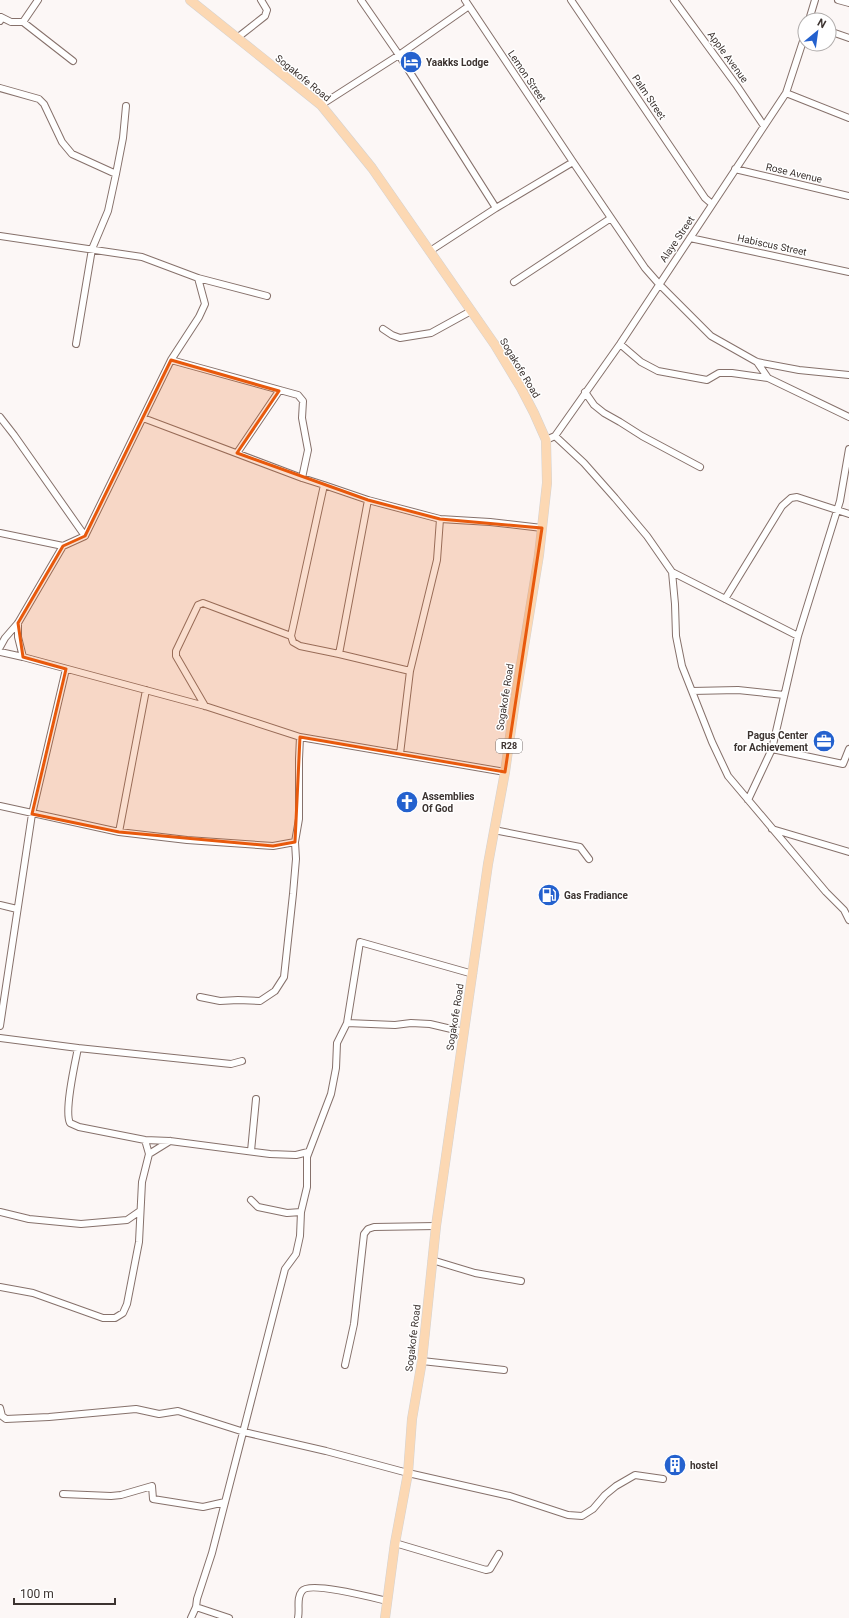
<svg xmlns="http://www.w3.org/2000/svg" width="849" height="1618" viewBox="0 0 849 1618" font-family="Roboto,sans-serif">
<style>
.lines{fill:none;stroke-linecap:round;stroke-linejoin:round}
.minor-casing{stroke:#86716b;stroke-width:8}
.primary-casing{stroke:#d4d2d1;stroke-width:10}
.minor{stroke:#fff;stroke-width:6}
.primary{stroke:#fcd8b3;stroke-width:9}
.marked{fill:#e8590c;fill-opacity:0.2;stroke:#e8590c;stroke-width:3;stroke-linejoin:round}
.labels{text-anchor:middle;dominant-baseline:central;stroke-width:3;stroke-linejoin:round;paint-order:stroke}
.shield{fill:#fff;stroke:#76706e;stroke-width:1}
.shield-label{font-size:9px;font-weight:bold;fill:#3c3330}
.street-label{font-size:10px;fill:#3c3330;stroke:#fff}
.poi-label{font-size:10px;font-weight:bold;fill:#3c3330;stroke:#fff;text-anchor:start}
</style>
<rect width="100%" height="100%" fill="#fcf7f6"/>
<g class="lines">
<!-- minor casing -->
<g class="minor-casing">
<path id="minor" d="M361 0 399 55 496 208
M465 0 573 162 645 268 659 284 711 336 757 362 799 370 849 375
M571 0 705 198 712 204
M674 0 737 86 764 126
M838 0 849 3
M809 20 815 0
M0 21 1 17 11 22H23L38 0
M23 22 73 61
M829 31 849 38
M237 38 265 16 267 10 261 0
M0 88 39 99 44 104 62 142 72 154 116 174
M786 93 849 118
M321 105 399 55 469 6
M735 169 849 196
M0 236 142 257 198 278 267 296
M690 238 849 272
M430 251 496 208 573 162
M514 282 611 218
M383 329 392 335 400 338 431 333 471 311
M76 344 92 249 108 211 116 174 123 138 126 106
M620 344 641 362 658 371 707 380 719 373H732L768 378
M171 360 298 395 303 401 302 418 308 450 302 478
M757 362 768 378 849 417
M585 392 594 405 604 413 620 422 642 436 700 467
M0 417 14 435 85 536
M143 418 302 478 324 485 291 636 293 642 300 646 339 654 410 671
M555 436 584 463 615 498 647 536 672 572 675 604 676 636 682 666 712 742 728 776 826 892 844 910 849 920
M546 440 555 436 620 344 786 93 805 35
M237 453 279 391
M324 485 368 500 440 519 490 522 542 528
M0 533 63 546 85 536 171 360 199 317 205 304 198 278
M672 572 798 636
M725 599 782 506 791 498 797 497 849 514
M18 623V637L23 657
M0 647 5 638 18 623 63 546
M0 652 23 657 205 706 300 737
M339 654 368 500
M692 691 738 690 784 695
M205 706 176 656V651L198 605 203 603 291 636
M772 749 843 764 849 749
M400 754 410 671 437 560 440 519
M748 800 772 749 798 636 840 501 849 449
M0 806 119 832 187 840 273 846 295 842
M772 829 849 852
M494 830 580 847 589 859
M119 832 146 690
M0 905 17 909
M200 997 220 1001 238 1000 260 1001 275 991 284 977 293 894 296 859 295 842 299 819V759L300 737 505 772
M347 1023 395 1025 411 1023 430 1024 464 1032
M0 1026 32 814 66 669
M0 1038 78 1048 231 1064 242 1061
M78 1048C75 1063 64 1111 70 1123L79 1127 145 1140 170 1141 270 1154 296 1155 308 1152
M251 1151 256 1099
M149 1154 170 1141
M251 1200 258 1207 287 1213 301 1212
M0 1212 29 1219 81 1224 127 1220 140 1211
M432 1260 475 1273 521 1281
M0 1287 33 1293 103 1318H115L123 1313 127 1304 139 1242 142 1182 149 1154 145 1140
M422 1361 504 1370
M345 1365 354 1324 364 1234 368 1229 374 1227 436 1226
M0 1408 2 1416 6 1419 49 1417 136 1409 159 1414 178 1411 244 1432 326 1451 408 1473 510 1496 568 1515 582 1516 593 1509 605 1495 616 1486 635 1475 663 1479
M63 1494 111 1496 121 1495 152 1486 153 1499 203 1507 225 1502
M395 1543 486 1570 490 1569 499 1554
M191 1618 196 1607
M229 1618 196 1607 197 1599 212 1553 285 1269 296 1254 300 1236 301 1212 307 1187V1157L331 1094 336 1068 337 1043 347 1023 360 942 473 974
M298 1618C300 1609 296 1598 302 1591 309 1581 374 1598 387 1601"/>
</g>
<!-- primary casing -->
<g class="primary-casing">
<path id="primary" d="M190 0 321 105 372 168 495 345 521 388 534 413 546 440 547 483 539 555 515 701 505 772 488 864 436 1226 422 1361 412 1419 408 1473 395 1543 385 1618"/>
</g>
<!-- minor -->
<use href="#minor" class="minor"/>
<!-- primary -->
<use href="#primary" class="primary"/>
</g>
<!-- marked area -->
<path class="marked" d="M171 360 279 391 237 453 368 500 440 519 542 528 505 772 300 737 295 842 273 846 119 832 32 814 66 669 23 657 18 623 63 546 85 536Z"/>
<!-- icons -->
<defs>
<g id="hotel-disc" transform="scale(1.15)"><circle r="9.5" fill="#2461ce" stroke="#fff"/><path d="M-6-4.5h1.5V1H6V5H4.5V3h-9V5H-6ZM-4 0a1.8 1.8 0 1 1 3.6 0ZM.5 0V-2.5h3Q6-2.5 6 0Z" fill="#fff"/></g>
<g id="office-disc" transform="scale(1.15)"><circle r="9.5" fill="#2461ce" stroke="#fff"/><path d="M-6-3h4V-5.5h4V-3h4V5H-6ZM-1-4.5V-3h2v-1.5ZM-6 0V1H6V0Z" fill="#fff"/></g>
<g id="church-disc" transform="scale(1.15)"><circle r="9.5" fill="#2461ce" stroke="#fff"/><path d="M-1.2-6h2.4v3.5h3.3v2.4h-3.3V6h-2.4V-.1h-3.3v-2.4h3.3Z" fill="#fff"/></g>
<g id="fuel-disc" transform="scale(1.15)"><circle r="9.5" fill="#2461ce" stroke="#fff"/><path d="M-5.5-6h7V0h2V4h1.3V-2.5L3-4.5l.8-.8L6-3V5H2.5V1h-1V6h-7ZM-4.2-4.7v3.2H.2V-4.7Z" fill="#fff"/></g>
<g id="building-disc" transform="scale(1.15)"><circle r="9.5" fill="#2461ce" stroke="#fff"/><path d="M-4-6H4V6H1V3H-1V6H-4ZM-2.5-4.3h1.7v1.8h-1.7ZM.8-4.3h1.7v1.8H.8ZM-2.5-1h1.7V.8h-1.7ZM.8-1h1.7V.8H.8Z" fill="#fff"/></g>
</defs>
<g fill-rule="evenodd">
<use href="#hotel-disc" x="411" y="62"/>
<use href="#office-disc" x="824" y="741"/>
<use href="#church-disc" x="407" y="802"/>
<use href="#fuel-disc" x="549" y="895"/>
<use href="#building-disc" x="675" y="1465"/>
</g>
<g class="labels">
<!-- shield labels -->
<rect class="shield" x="496" y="739" width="26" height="14" rx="3"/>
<g class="shield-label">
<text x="509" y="746">R28</text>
</g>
<!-- street labels -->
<g class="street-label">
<text transform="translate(728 57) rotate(54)">Apple Avenue</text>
<text transform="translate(527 76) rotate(56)">Lemon Street</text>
<text transform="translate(303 78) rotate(39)">Sogakofe Road</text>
<text transform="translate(649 97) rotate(56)">Palm Street</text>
<text transform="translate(794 173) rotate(13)">Rose Avenue</text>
<text transform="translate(677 239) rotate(-56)">Alaye Street</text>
<text transform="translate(772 245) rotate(12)">Habiscus Street</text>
<text transform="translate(520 368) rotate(59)">Sogakofe Road</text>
<text transform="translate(505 697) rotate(-81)">Sogakofe Road</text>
<text transform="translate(455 1017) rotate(-81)">Sogakofe Road</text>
<text transform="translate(413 1338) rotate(-83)">Sogakofe Road</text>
</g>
<!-- poi labels -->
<g class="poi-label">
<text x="426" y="62">Yaakks Lodge</text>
<text x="808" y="735" text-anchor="end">Pagus Center<tspan x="808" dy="12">for Achievement</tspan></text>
<text x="422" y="796">Assemblies<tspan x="422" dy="12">Of God</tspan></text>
<text x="564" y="895">Gas Fradiance</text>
<text x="690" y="1465">hostel</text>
</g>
</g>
<!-- north arrow -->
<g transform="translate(817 32) rotate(29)"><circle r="19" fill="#ffffff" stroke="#b1adac"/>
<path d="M0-3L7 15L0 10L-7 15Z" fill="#2461ce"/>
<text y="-6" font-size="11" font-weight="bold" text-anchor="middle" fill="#3c3330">N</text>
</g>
<!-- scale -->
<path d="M14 1598v6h101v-6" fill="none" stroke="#3c3330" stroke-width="2"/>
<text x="20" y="1598" font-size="12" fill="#3c3330" stroke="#ffffff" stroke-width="3" paint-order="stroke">100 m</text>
</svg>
